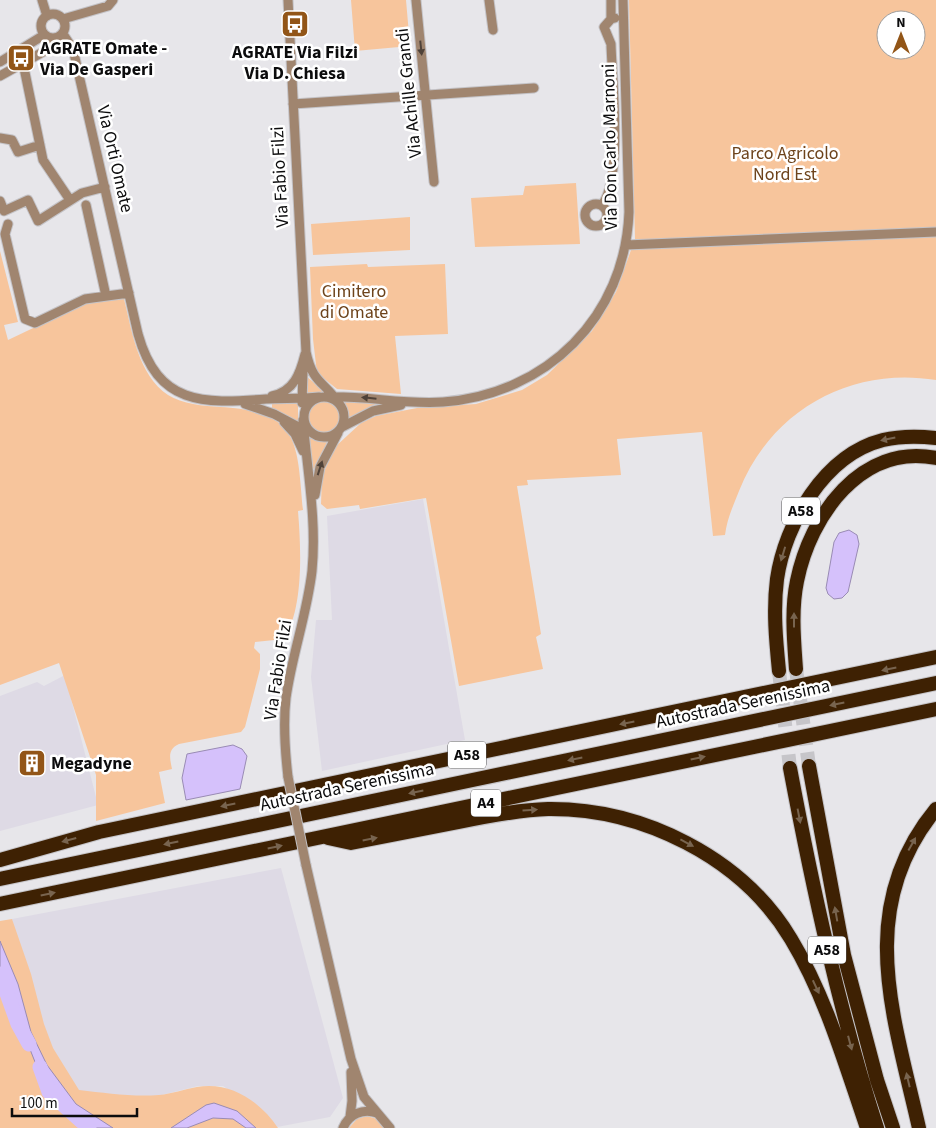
<svg xmlns="http://www.w3.org/2000/svg" width="936" height="1128" viewBox="0 0 936 1128" font-family="'Source Sans 3',sans-serif">
<style>
.built{fill:#dedae5}
.green{fill:#f7c59c;fill-rule:evenodd}
.water{fill:#d5c1fb;stroke:#998bb4}
.lines{fill:none;stroke-linecap:round;stroke-linejoin:round}
.river{stroke:#d5c1fb;stroke-width:15}
.highway-tunnel{stroke:#c6c5c9;stroke-width:14;stroke-dasharray:14 7;stroke-linecap:butt}
.minor-casing{stroke:#c4c3c7;stroke-width:11}
.highway-casing{stroke:#c4c3c7;stroke-width:16}
.minor{stroke:#a0856f;stroke-width:9}
.highway{stroke:#3e2103;stroke-width:14}
.minor-bridge-casing{stroke:#c4c3c7;stroke-width:11;stroke-linecap:butt}
.minor-bridge{stroke:#a0856f;stroke-width:9}
.oneway{fill:#4f4239}
.oneway2{fill:#78644f}
.labels{text-anchor:middle;dominant-baseline:central;stroke-width:5;stroke-linejoin:round;paint-order:stroke}
.shield{fill:#fff;stroke:#555556;stroke-width:1}
.shield-label{font-size:16px;font-weight:bold;fill:#0c0c0d}
.poi-label{font-size:18px;font-weight:bold;fill:#0c0c0d;stroke:#fff;text-anchor:start}
.street-label{font-size:18px;fill:#0c0c0d;stroke:#fff}
.park-label{font-size:18px;fill:#6d431b;stroke:#fff}
</style>
<rect width="100%" height="100%" fill="#e7e6ea"/>
<!-- built -->
<path class="built" d="M423 499 465 740 322 771 311 677 316 620H332L327 516Z
M65 675 98 805 0 831V696L37 682 44 686Z
M281 868 343 1098 330 1117 277 1127 270 1118 223 1086H198L106 1109 73 1088 56 1067 25 973 12 919Z"/>
<!-- green -->
<path class="green" d="M351 0H406L410 46 355 51Z
M629 0H936V380C851 366 771 410 739 491 733 506 727 519 725 535L713 536 702 432 617 439 621 475 527 480 528 485 517 486 541 634 536 637 543 669 459 686 426 498 360 509 359 505 327 509 321 504 322 476 335 447 361 423 376 416 417 408 476 404 522 390 547 375 592 331 616 292 635 239ZM886 20H916V50H886Z
M576 183 580 244 475 247 471 198 523 195 525 186Z
M410 217V250L313 255 311 224Z
M0 251 18 322 4 325 8 340 90 301 124 299C132 331 138 375 168 395 182 404 204 406 220 407 300 411 297 442 303 510L298 511C301 548 304 607 284 639L255 642 254 648 260 654V669L245 727 241 732 179 744C167 749 170 759 172 769L159 772 165 803 96 821V775L59 663 0 685Z
M367 264 368 267 445 264 448 334 395 336 401 394 337 389 317 373 313 339 310 267Z
M306 376 324 391V393L304 395Z
M341 398 378 403 348 418Z
M272 400 298 402V421L296 423 272 409Z
M308 417a16 16 0 1 1 32 0a16 16 0 1 1-32 0Z
M309 436 318 440H328L315 469 311 468Z
M12 919 31 974 44 1024 53 1048 79 1090C106 1093 132 1097 159 1095 172 1094 184 1089 197 1087 230 1081 260 1101 278 1128H0V921Z
M367 1116 377 1119 384 1128H349L357 1119Z"/>
<!-- water -->
<path class="water" d="M849 530 857 535 859 544 848 592 842 598 834 599 828 594 826 588 834 542 839 533Z
M233 745 242 749 247 756 240 789 186 800 182 778 187 754Z
M0 941 18 984 31 1032 47 1065 76 1104 113 1128H89L84 1125 57 1098 41 1077 0 974Z
M214 1103 237 1111 256 1128H246L233 1119 213 1118 187 1128H171L206 1105Z"/>
<g class="lines">
<!-- river -->
<path class="river" d="M0 974 18 1024 29 1044
M40 1067 49 1092 89 1128"/>
<!-- highway-tunnel -->
<path class="highway-tunnel" d="M796 669 809 766
M779 671 790 768"/>
<!-- minor casing -->
<g class="minor-casing">
<path id="minor" d="M42 0 47 16
M288 0 306 352C313 385 325 381 340 405
M416 0 434 182
M489 0 493 30
M611 0V19L615 18
M41 26a12 12 0 1 1 24 0a12 12 0 1 1-24 0Z
M63 19 108 6 113 0
M63 34 73 49 138 334C158 405 202 404 266 399 283 398 301 399 319 397
M0 62 44 35
M23 63 43 160 70 200
M0 76 50 48 56 38
M293 104 534 88
M0 138 12 140 18 152 40 145
M0 201 4 211 28 200 38 221 82 193 105 187
M585 215a11 11 0 1 1 22 0a11 11 0 1 1-22 0Z
M86 205 106 296
M602 205C623 178 612 81 611 44L604 27 611 19
M8 224 5 234 25 319 35 323 85 299 129 293
M626 245 936 232
M272 396C294 391 300 374 305 354
M304 417a20 20 0 1 1 40 0a20 20 0 1 1-40 0Z
M325 397C364 395 403 405 443 402 547 394 625 317 629 212L623 0
M302 403 303 371
M245 404 274 414 308 432
M284 422 295 434 303 451
M342 427 373 411 401 405
M315 495 320 467 338 433
M288 777C285 751 283 724 286 698 292 655 307 614 312 571 317 520 307 470 303 420
M306 865 351 1059 364 1097 390 1128
M350 1117 352 1101 351 1072
M343 1128C349 1114 363 1108 377 1113"/>
</g>
<!-- highway casing -->
<g class="highway-casing">
<path id="highway" d="M796 669C794 641 791 610 797 581 810 516 861 443 936 458
M779 671C776 641 773 610 777 579 785 524 824 455 883 440 900 436 918 436 936 438
M809 766 844 955 877 1080 893 1128
M790 768C813 890 839 1010 877 1128
M328 838 351 843C387 836 423 829 459 822 488 816 518 810 548 809 642 808 742 857 791 939 826 997 845 1064 867 1128
M0 860 99 832 936 657
M0 879 936 683
M0 904 936 709
M919 1128C894 1017 854 908 936 809"/>
</g>
<!-- minor -->
<use href="#minor" class="minor"/>
<!-- highway -->
<use href="#highway" class="highway"/>
<!-- minor-bridge casing -->
<g class="minor-bridge-casing">
<path id="minor-bridge" d="M288 777 306 865"/>
</g>
<!-- minor-bridge -->
<use href="#minor-bridge" class="minor-bridge"/>
</g>
<!-- one-way arrows -->
<defs><path id="oneway-solid" d="M-6-.8H1V-3.2L6.5 0L1 3.2V.8H-6Z" transform="scale(1.25)"/></defs>
<g class="oneway">
<use href="#oneway-solid" transform="translate(421 48) rotate(84)"/>
<use href="#oneway-solid" transform="translate(369 398) rotate(-174)"/>
<use href="#oneway-solid" transform="translate(320 468) rotate(-72)"/>
</g>
<g class="oneway2">
<use href="#oneway-solid" transform="translate(888 439) rotate(168)"/>
<use href="#oneway-solid" transform="translate(783 554) rotate(107)"/>
<use href="#oneway-solid" transform="translate(794 620) rotate(-90)"/>
<use href="#oneway-solid" transform="translate(889 669) rotate(168)"/>
<use href="#oneway-solid" transform="translate(837 704) rotate(168)"/>
<use href="#oneway-solid" transform="translate(627 723) rotate(169)"/>
<use href="#oneway-solid" transform="translate(698 758) rotate(-12)"/>
<use href="#oneway-solid" transform="translate(575 759) rotate(168)"/>
<use href="#oneway-solid" transform="translate(416 792) rotate(168)"/>
<use href="#oneway-solid" transform="translate(228 805) rotate(168)"/>
<use href="#oneway-solid" transform="translate(530 810) rotate(-4)"/>
<use href="#oneway-solid" transform="translate(799 816) rotate(79)"/>
<use href="#oneway-solid" transform="translate(370 839) rotate(-11)"/>
<use href="#oneway-solid" transform="translate(69 840) rotate(165)"/>
<use href="#oneway-solid" transform="translate(171 843) rotate(168)"/>
<use href="#oneway-solid" transform="translate(687 843) rotate(28)"/>
<use href="#oneway-solid" transform="translate(912 844) rotate(-61)"/>
<use href="#oneway-solid" transform="translate(275 847) rotate(-12)"/>
<use href="#oneway-solid" transform="translate(48 894) rotate(-12)"/>
<use href="#oneway-solid" transform="translate(836 914) rotate(-100)"/>
<use href="#oneway-solid" transform="translate(816 987) rotate(65)"/>
<use href="#oneway-solid" transform="translate(850 1043) rotate(75)"/>
<use href="#oneway-solid" transform="translate(908 1080) rotate(-103)"/>
</g>
<!-- icons -->
<defs>
<g id="bus-square" transform="scale(1.4375)"><rect x="-9" y="-9" width="18" height="18" rx="4" fill="#925517" stroke="#fff"/><path d="M-5-6H5V4H4V6H2V4H-2V6H-4V4H-5ZM-3.5-4V0h7V-4ZM-3.5 1.2v1.5H-2V1.2ZM2 1.2v1.5H3.5V1.2Z" fill="#fff"/></g>
<g id="building-square" transform="scale(1.4375)"><rect x="-9" y="-9" width="18" height="18" rx="4" fill="#925517" stroke="#fff"/><path d="M-4-6H4V6H1V3H-1V6H-4ZM-2.5-4.3h1.7v1.8h-1.7ZM.8-4.3h1.7v1.8H.8ZM-2.5-1h1.7V.8h-1.7ZM.8-1h1.7V.8H.8Z" fill="#fff"/></g>
</defs>
<g fill-rule="evenodd">
<use href="#bus-square" x="295" y="24"/>
<use href="#bus-square" x="21" y="58"/>
<use href="#building-square" x="32" y="763"/>
</g>
<g class="labels">
<!-- shield labels -->
<g class="shield">
<rect x="782" y="497.5" width="38" height="27" rx="4"/>
<rect x="448" y="741.5" width="38" height="27" rx="4"/>
<rect x="471" y="789.5" width="30" height="27" rx="4"/>
<rect x="808" y="936.5" width="38" height="27" rx="4"/>
</g>
<g class="shield-label">
<text x="801" y="511">A58</text>
<text x="467" y="755">A58</text>
<text x="486" y="803">A4</text>
<text x="827" y="950">A58</text>
</g>
<!-- poi labels -->
<g class="poi-label">
<text x="40" y="48">AGRATE Omate -<tspan x="40" dy="21">Via De Gasperi</tspan></text>
<text x="295" y="52" text-anchor="middle">AGRATE Via Filzi<tspan x="295" dy="21">Via D. Chiesa</tspan></text>
<text x="51" y="763">Megadyne</text>
</g>
<!-- street labels -->
<g class="street-label">
<text transform="translate(409 93) rotate(-96)">Via Achille Grandi</text>
<text transform="translate(610 147) rotate(-91)">Via Don Carlo Marnoni</text>
<text transform="translate(115 159) rotate(77)">Via Orti Omate</text>
<text transform="translate(280 177) rotate(-93)">Via Fabio Filzi</text>
<text transform="translate(278 670) rotate(-81)">Via Fabio Filzi</text>
<text transform="translate(743 704) rotate(-12)">Autostrada Serenissima</text>
<text transform="translate(347 787) rotate(-12)">Autostrada Serenissima</text>
</g>
<!-- park labels -->
<g class="park-label">
<text x="785" y="153">Parco Agricolo<tspan x="785" dy="21">Nord Est</tspan></text>
<text x="354" y="291">Cimitero<tspan x="354" dy="21">di Omate</tspan></text>
</g>
</g>
<!-- north arrow -->
<g transform="translate(901 35)"><circle r="24" fill="#ffffff" stroke="#9e9e9e"/>
<path d="M0-4L9 19L0 12L-9 19Z" fill="#925517"/>
<text y="-8" font-size="14" font-weight="bold" text-anchor="middle" fill="#0c0c0d">N</text>
</g>
<!-- scale -->
<path d="M12 1108v8h125v-8" fill="none" stroke="#0c0c0d" stroke-width="2.5"/>
<text x="20" y="1108" font-size="15" fill="#0c0c0d" stroke="#ffffff" stroke-width="4" paint-order="stroke">100 m</text>
</svg>
